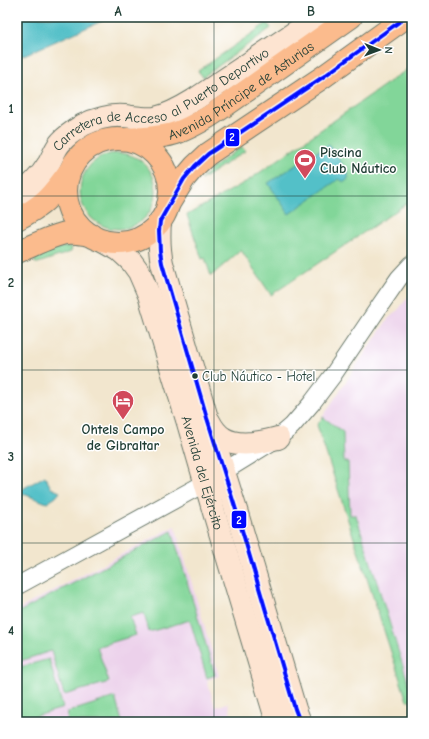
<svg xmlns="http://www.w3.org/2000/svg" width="429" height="739" viewBox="0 0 429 739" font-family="'Comic Neue',sans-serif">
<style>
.built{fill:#ecd1eb}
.green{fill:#82d699;stroke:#508a66}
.water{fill:#52c0c8;stroke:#387e7e}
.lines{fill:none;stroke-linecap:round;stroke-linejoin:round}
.street-casing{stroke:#69786a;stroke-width:19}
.secondary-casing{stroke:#69786a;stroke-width:24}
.highway-casing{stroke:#69786a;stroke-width:24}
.street{stroke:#fff;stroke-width:17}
.secondary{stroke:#fde4d1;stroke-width:22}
.highway{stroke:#fbbb8d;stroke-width:22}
.bus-1-casing{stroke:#fff;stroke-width:7}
.bus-1{stroke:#0008ff;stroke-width:4}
.grid{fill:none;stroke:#1f3d34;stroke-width:1;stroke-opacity:0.55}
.bus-dot{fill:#1f3d34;stroke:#fff;stroke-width:1.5}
.labels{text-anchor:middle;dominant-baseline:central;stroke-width:3;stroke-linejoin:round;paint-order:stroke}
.bus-label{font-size:13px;fill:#1f3d34;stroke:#fff;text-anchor:start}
.street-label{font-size:14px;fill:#1f3d34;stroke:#fff}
.poi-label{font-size:14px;font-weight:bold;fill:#1f3d34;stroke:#fff;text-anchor:start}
.line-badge{stroke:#fff;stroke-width:1.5}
.badge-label{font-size:11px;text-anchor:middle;font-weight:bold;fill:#fff}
.neatline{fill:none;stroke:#1f3d34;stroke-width:1.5}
.grid-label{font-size:13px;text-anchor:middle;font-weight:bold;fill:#1f3d34}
</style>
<rect width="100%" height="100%" fill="#fff"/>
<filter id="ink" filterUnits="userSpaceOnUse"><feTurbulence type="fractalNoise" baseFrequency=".025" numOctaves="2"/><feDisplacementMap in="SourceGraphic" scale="8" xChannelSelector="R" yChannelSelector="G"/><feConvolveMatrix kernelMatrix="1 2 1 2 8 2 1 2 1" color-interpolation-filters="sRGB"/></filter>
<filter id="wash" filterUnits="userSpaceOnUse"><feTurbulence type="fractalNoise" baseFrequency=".012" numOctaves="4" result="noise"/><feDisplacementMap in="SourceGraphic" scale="16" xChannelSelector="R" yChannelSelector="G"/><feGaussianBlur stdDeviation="0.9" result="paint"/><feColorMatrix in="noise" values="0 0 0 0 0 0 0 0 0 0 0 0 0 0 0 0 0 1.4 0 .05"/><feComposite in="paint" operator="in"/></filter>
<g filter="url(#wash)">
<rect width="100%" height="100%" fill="#f2e6ce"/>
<!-- built -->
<path class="built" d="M412 292V699L407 701 317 425 388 319 398 310Z
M175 526 219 676 207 680 215 707 228 703 233 722H17V610Z"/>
<!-- green -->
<path class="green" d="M267 23 271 28 203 77 198 71Z
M412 66V200L271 295 241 250 211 276 205 258 202 259 187 215 249 180Z
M242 147 245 151 201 180C212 166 227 157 242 147Z
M80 191a38 38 0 1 1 76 0a38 38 0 1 1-76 0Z
M63 247H72L71 252 38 263H36L34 262C38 251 54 249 63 247Z
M323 417 343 432 344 462H348L350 515H356L412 695V699L407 701 317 425Z
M172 531 215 675 207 678 190 620 149 632 144 613 130 617 136 635 97 647 109 682 64 695 51 651 17 662V613Z
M49 659 63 708 17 722V668Z
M115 697 122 722H67L68 712Z"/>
<!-- water -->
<path class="water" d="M17 17H111L17 58Z
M329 144 348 173C349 177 348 181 344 182L339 179 289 214 268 183Z
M45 476 51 488 60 492 56 497 47 503 21 493 19 491Z"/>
</g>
<g filter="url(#ink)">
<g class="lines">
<!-- street casing -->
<g class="street-casing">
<path id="street" d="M17 586 205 483 278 438 292 426 311 404 333 375 381 304 399 278 412 264"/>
</g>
<!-- secondary casing -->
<g class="secondary-casing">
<g id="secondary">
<path id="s1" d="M17 195C30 188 41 176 49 163 53 156 56 147 61 142 67 135 75 130 83 125 95 119 111 115 124 116 134 117 145 119 155 118 169 115 181 108 194 100L318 17"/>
<path d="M160 221C159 235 159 249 162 263L207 418 236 510 295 709 300 722"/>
<path id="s2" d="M103 241 119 250 131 261 139 272 149 295 188 423 215 516 277 722"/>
<path d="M209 421C212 427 217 434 223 438 239 448 261 442 278 438"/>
</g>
</g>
<!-- highway casing -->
<g class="highway-casing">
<g id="highway">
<path id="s3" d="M128 139C144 138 161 138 176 133 203 123 226 105 249 89 283 65 317 41 351 17"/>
<circle cx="118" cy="191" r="52"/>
<path d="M168 205 184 179 195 166 208 154 323 77 406 17"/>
<path d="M17 219C44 206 52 195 69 172"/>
<path d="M17 252C30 247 53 235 66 233 75 232 83 234 91 235"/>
</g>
</g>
<!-- street -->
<use href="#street" class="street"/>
<!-- secondary -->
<use href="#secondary" class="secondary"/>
<!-- highway -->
<use href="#highway" class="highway"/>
<!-- bus-1 casing -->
<g class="bus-1-casing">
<path id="bus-1" d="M300 722 295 709 236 510 207 418 162 263 160 251 159 231 160 221 184 179 195 166 208 154 323 77 406 17"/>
</g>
<!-- bus-1 -->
<use href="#bus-1" class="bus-1"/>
</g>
</g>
<!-- grid -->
<path class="grid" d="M214 17V722M17 196H412M17 370H412M17 543H412"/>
<!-- icons -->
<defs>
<g id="stadium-pin" transform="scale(1.15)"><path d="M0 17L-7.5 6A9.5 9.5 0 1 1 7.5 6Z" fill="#d1495b" stroke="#fff"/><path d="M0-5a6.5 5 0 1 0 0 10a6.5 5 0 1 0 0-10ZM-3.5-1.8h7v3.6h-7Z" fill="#fff"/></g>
<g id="hotel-pin" transform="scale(1.15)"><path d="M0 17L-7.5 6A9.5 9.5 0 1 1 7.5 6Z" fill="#d1495b" stroke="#fff"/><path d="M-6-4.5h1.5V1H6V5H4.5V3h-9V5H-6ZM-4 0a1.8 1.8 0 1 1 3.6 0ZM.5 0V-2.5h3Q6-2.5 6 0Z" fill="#fff"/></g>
</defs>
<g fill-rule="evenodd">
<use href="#stadium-pin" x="305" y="160"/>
<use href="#hotel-pin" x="123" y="401"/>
</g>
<!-- markers -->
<circle class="bus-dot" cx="195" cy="376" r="3.5"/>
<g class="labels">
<!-- bus labels -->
<g class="bus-label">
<text x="202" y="376">Club Náutico - Hotel</text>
</g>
<!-- street labels -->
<g class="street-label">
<text stroke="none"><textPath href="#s3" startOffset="126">Avenida Príncipe de Asturias</textPath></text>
<text stroke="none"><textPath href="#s1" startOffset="182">Carretera de Acceso al Puerto Deportivo</textPath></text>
<text stroke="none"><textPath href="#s2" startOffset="259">Avenida del Ejército</textPath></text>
</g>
<!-- poi labels -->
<g class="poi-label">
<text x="320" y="152">Piscina<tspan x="320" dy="16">Club Náutico</tspan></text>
<text x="123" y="429" text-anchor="middle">Ohtels Campo<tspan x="123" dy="16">de Gibraltar</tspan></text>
</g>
</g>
<g class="line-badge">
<rect x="225" y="128" width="15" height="19" rx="4" fill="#0008ff"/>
<rect x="231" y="510" width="16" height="19" rx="4" fill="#0008ff"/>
</g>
<g class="badge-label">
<text x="232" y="141">2</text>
<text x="239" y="524">2</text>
</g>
<!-- margin -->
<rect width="429" height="739" fill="none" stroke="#fff" stroke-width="44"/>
<!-- north arrow -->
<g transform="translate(379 50) rotate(91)" stroke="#ffffff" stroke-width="3" paint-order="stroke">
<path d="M0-3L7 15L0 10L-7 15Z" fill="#1f3d34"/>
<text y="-6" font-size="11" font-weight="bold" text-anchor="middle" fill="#1f3d34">N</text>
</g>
<rect x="22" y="22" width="385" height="695" class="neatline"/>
<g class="grid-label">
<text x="118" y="16">A</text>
<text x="311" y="16">B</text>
<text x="11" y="113">1</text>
<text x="11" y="287">2</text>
<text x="11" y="461">3</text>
<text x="11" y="635">4</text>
</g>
</svg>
